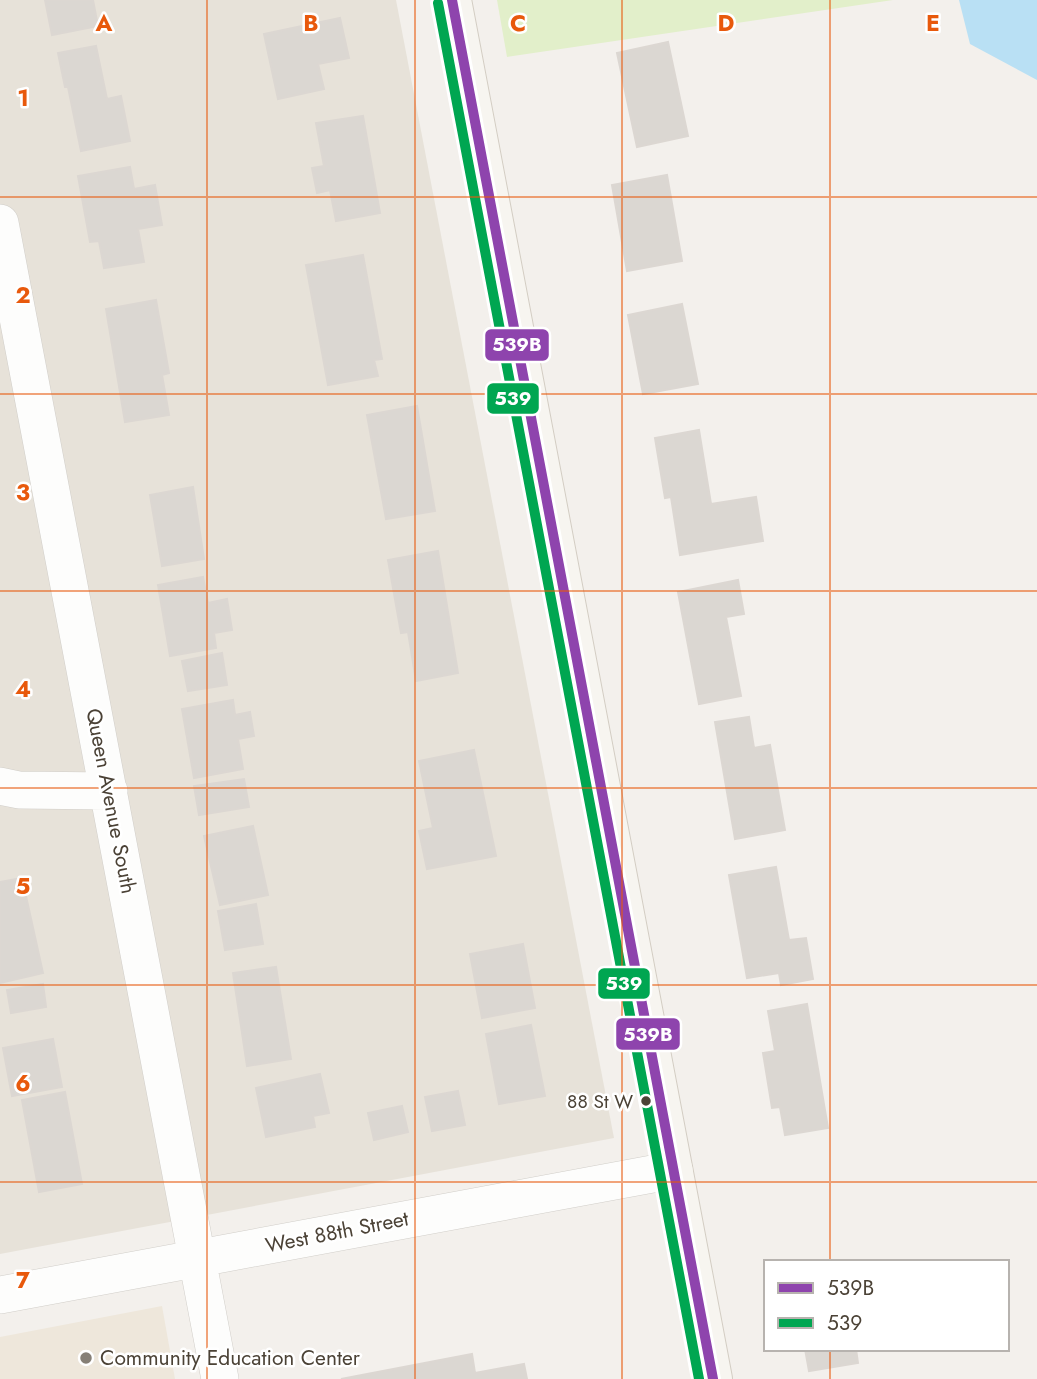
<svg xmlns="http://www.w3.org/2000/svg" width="1037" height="1379" viewBox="0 0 1037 1379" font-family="Jost,sans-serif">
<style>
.residential{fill:#e7e2d9}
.education{fill:#eee7db}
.green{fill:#e2efca}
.water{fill:#b9e0f4}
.building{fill:#dbd7d2;stroke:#dcd7d2;stroke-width:2}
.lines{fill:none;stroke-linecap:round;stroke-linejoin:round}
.street-casing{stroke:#d1cec9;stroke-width:38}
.secondary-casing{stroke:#d3cdc3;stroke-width:40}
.street{stroke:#fdfdfc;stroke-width:37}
.secondary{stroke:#f7f5f0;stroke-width:38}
.bus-1-casing{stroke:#fff;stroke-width:16}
.bus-2-casing{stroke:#fff;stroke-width:16}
.bus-1{stroke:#8e44ad;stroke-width:10}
.bus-2{stroke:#00a651;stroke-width:10}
.grid{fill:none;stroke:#e8590c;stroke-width:2;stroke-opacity:0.55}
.bus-dot{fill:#4b4236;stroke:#fff;stroke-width:2.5}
.poi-dot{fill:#867f76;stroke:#fff;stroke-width:2.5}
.labels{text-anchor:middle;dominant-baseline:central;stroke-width:5;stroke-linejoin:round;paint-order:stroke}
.bus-label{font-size:19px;fill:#4b4236;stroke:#fff;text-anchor:end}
.street-label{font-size:21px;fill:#4b4236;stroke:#fff}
.poi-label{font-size:21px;fill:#4b4236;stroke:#fff;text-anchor:start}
.grid-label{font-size:23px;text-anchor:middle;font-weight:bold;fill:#e8590c;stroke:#fff;stroke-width:5;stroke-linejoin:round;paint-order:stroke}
.line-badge{stroke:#fff;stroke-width:2.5}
.badge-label{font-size:19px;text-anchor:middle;font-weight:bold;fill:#fff}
</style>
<rect width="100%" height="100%" fill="#f3f0ec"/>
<!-- residential -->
<path class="residential" d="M0 0H396L614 1138 0 1254Z"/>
<!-- education -->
<path class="education" d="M162 1306 175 1379H0V1337Z"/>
<!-- green -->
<path class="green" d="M497 0H893L507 57Z"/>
<!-- water -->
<path class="water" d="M959 0H1037V80L970 44Z"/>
<!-- building -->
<path class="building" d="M45 0H93L98 26 52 35Z
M340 18 349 58 318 64 324 89 278 99 264 34Z
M668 42 688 136 637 147 617 53Z
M96 46 107 99 121 96 130 141 81 151 68 87H65L58 53Z
M363 116 380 213 336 221 330 190 317 193 312 168 324 166 316 123Z
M130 167 134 189 155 185 162 225 138 229 144 262 104 268 99 241 90 242 78 176Z
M667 175 682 261 627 271 612 185Z
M363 255 382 359 374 360 378 376 328 385 306 265Z
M156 300 169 373 162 375 169 415 125 422 106 309Z
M682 304 698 384 643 394 628 315Z
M417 406 435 511 386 519 367 415Z
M699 430 711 504 756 497 763 541 680 555 671 497 665 498 655 438Z
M193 487 204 559 162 566 150 495Z
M438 551 458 673 416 681 408 632 401 633 388 560Z
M203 577 208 603 227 599 232 630 214 633 216 648 170 656 158 585Z
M738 580 744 614 726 617 741 696 699 704 678 592Z
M222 653 227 685 188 691 182 661Z
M233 700 235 715 250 712 254 736 238 739 243 769 194 778 182 709Z
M749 717 754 748 770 745 785 830 735 839 715 722Z
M474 750 496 856 427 869 419 831 433 828 419 761Z
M244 779 249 807 199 815 194 786Z
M253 826 268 895 220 905 204 836Z
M776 867 789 940 806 938 813 979 781 985 779 973 747 978 729 875Z
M22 878 43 973 0 983V882Z
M256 904 263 944 225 950 218 911Z
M523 944 535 1008 482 1018 470 954Z
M276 967 291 1059 247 1066 233 973Z
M43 984 46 1007 11 1013 7 990Z
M807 1004 828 1128 785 1135 780 1107 772 1108 763 1053 775 1051 768 1011Z
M531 1025 545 1096 499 1104 486 1034Z
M53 1039 62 1087 12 1096 3 1048Z
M320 1074 329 1113 313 1116 315 1127 266 1137 256 1088Z
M458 1091 465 1125 432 1131 425 1097Z
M65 1092 82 1184 39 1192 22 1100Z
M402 1106 408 1132 374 1140 368 1113Z
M805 1349H856L858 1363 809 1371Z
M472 1354 475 1373 524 1364 527 1379H341Z"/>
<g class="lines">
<!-- street casing -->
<g class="street-casing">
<path id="street" d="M0 223 220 1379
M0 786 19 790 109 791
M0 1295 674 1170"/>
</g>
<!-- secondary casing -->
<g class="secondary-casing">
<path id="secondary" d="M452 0 713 1379"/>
</g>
<!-- street -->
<use href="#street" class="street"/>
<!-- secondary -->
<use href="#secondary" class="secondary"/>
<!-- bus-1 casing -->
<g class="bus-1-casing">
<path id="bus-1" d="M452 0 713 1379"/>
</g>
<!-- bus-2 casing -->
<g class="bus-2-casing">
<path id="bus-2" d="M438 3 699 1379"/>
</g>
<!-- bus-1 -->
<use href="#bus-1" class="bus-1"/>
<!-- bus-2 -->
<use href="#bus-2" class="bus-2"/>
</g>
<!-- grid -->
<path class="grid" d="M207 0V1379M415 0V1379M622 0V1379M830 0V1262M0 197H1037M0 394H1037M0 591H1037M0 788H1037M0 985H1037M0 1182H1037M830 1349V1379"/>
<!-- markers -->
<circle class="bus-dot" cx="646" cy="1101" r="6"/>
<circle class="poi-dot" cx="86" cy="1358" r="7"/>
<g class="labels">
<!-- bus labels -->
<g class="bus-label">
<text x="633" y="1101">88 St W</text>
</g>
<!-- street labels -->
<g class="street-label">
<text transform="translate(111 801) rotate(79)">Queen Avenue South</text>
<text transform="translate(337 1232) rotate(-11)">West 88th Street</text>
</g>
<!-- poi labels -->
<g class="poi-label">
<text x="100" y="1358">Community Education Center</text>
</g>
</g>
<g class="grid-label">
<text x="104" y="31">A</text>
<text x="311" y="31">B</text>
<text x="518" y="31">C</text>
<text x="726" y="31">D</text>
<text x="933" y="31">E</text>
<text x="23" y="106">1</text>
<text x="23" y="303">2</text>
<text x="23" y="500">3</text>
<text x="23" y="697">4</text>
<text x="23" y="894">5</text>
<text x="23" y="1091">6</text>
<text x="23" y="1288">7</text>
</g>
<g class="line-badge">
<rect x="484" y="328" width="66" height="34" rx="7" fill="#8e44ad"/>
<rect x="486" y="382" width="54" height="33" rx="7" fill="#00a651"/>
<rect x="597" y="967" width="54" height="33" rx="7" fill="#00a651"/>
<rect x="615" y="1017" width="66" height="34" rx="7" fill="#8e44ad"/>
</g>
<g class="badge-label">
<text x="517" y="351">539B</text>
<text x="513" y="405">539</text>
<text x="624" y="990">539</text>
<text x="648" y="1041">539B</text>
</g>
<!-- legend -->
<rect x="764" y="1260" width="245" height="91" fill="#ffffff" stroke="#b7b3af" stroke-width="2"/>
<rect x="778" y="1283" width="35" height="10" fill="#8e44ad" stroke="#b7b3af" stroke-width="2"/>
<text x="827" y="1295" font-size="21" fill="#4b4236">539B</text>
<rect x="778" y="1318" width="35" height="10" fill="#00a651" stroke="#b7b3af" stroke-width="2"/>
<text x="827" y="1330" font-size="21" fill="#4b4236">539</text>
</svg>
